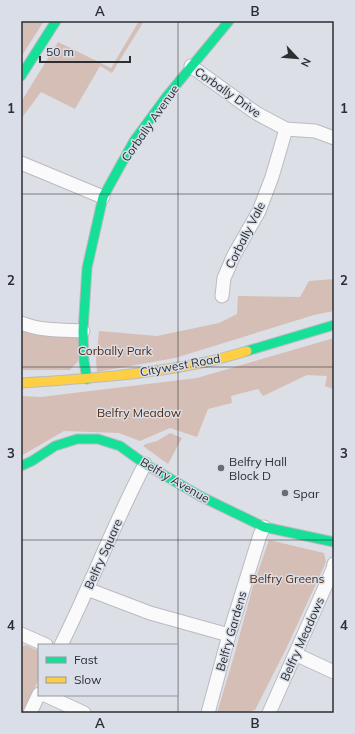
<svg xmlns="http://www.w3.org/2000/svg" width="355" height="734" viewBox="0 0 355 734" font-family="Mulish,sans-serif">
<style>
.green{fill:#d5beb5}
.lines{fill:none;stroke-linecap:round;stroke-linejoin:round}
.street-casing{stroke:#b9bbc0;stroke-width:15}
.fast-casing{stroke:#b9bbc0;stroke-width:11}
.slow-casing{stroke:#b9bbc0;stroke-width:11}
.street{stroke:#fafafb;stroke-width:13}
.fast{stroke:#16e098;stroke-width:9}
.slow{stroke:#ffcf43;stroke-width:9}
.grid{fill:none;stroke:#2c2e32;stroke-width:1;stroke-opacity:0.55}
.poi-dot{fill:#6a6c71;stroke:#d9dee9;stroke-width:1.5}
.labels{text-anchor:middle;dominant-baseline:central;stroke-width:3;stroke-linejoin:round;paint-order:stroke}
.street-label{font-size:12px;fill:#2c2e32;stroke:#d9dee9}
.park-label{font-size:12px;fill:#58280b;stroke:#d9dee9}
.poi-label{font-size:12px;fill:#2c2e32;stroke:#d9dee9;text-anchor:start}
.neatline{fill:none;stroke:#2c2e32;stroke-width:1.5}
.grid-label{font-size:13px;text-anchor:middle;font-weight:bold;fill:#2c2e32}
</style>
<rect width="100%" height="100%" fill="#dcdfe6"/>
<!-- green -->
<path class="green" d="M21 21H44L21 57Z
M139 21H144L112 73 100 66 75 109 41 92 21 119V102L58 42 111 68Z
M334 279V311L314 315 175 358 97 372 96 360 99 331 157 336 219 323 237 314 238 296 300 297 309 281Z
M21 321 78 329V361L70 370H21Z
M334 338 333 389 325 386 327 376 307 375 263 396 258 389 231 396 232 403 208 409 197 437 170 428 140 441 119 433 64 431 21 456V396L41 397 197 378Z
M170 433 182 438 168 464 143 446 146 444 157 441Z
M269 540 324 553 326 562 287 647 255 710 244 713H217L234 656 253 586Z
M26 645 39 651V679L23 713H21V647Z"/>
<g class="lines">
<!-- street casing -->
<g class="street-casing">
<path id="street" d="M191 66 256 113 286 129 315 131 334 138
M21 163 103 197
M222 296 224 278 234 255 259 211 272 177 286 129
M21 323C41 331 62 330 83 331
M87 589 150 613 229 635
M21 634 46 645
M61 645C91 585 114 523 145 464
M295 654 334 672
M45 695 84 713
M30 713 39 694
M208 713 229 635 260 535 264 527
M269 713 333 569 334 564"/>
</g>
<!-- fast casing -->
<g class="fast-casing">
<path id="fast" d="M21 76 56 21
M247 351 334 325
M87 379 84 361 83 331 87 268 103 197 134 141 167 96 229 21
M21 466 32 461 55 446 77 439H98L120 446 145 464 200 496 264 527 334 542"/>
</g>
<!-- slow casing -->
<g class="slow-casing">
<path id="slow" d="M21 383C83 379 145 375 206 362 220 359 233 355 247 351"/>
</g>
<!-- street -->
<use href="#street" class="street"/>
<!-- fast -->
<use href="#fast" class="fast"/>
<!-- slow -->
<use href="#slow" class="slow"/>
</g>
<!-- grid -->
<path class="grid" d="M178 21V713M21 194H334M21 367H334M21 540H334"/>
<!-- markers -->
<g class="poi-dot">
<circle cx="221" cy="468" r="4"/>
<circle cx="285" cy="493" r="4"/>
</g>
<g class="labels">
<!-- street labels -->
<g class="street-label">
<text transform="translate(228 92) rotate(35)">Corbally Drive</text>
<text transform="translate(150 123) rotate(-55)">Corbally Avenue</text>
<text transform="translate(245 235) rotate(-63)">Corbally Vale</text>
<text transform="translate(180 365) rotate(-10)">Citywest Road</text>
<text transform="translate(175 480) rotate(30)">Belfry Avenue</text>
<text transform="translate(103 554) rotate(-66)">Belfry Square</text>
<text transform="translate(231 631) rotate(-74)">Belfry Gardens</text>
<text transform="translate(302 639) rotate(-66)">Belfry Meadows</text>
</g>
<!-- park labels -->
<g class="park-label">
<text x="115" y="350">Corbally Park</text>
<text x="139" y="412">Belfry Meadow</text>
<text x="287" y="578">Belfry Greens</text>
</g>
<!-- poi labels -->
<g class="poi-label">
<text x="229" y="461">Belfry Hall<tspan x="229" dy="14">Block D</tspan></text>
<text x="293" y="493">Spar</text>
</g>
</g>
<!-- border -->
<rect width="355" height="734" fill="none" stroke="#d9dee9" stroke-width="44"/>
<!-- legend -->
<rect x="38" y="644" width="140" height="52" fill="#d9dee9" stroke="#9498a0"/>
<rect x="46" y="657" width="20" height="6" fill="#16e098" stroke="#9498a0"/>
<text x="74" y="664" font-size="12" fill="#2c2e32">Fast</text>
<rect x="46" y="677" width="20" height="6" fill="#ffcf43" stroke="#9498a0"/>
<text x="74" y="684" font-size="12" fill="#2c2e32">Slow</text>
<!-- north arrow -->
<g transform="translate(297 58) rotate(116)" stroke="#d9dee9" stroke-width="3" paint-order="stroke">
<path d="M0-3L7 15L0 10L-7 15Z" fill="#2c2e32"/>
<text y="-6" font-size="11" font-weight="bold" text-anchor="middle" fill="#2c2e32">N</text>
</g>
<!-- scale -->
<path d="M40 56v6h90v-6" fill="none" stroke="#2c2e32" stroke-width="2"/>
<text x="46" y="56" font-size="12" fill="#2c2e32" stroke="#d9dee9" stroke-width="3" paint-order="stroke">50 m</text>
<rect x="22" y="22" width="311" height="690" class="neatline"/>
<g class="grid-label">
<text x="100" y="16">A</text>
<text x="255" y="16">B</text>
<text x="11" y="113">1</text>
<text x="344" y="113">1</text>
<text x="11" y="285">2</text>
<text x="344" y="285">2</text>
<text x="11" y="458">3</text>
<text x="344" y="458">3</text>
<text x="11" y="630">4</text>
<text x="344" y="630">4</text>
<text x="100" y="728">A</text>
<text x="255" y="728">B</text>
</g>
</svg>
